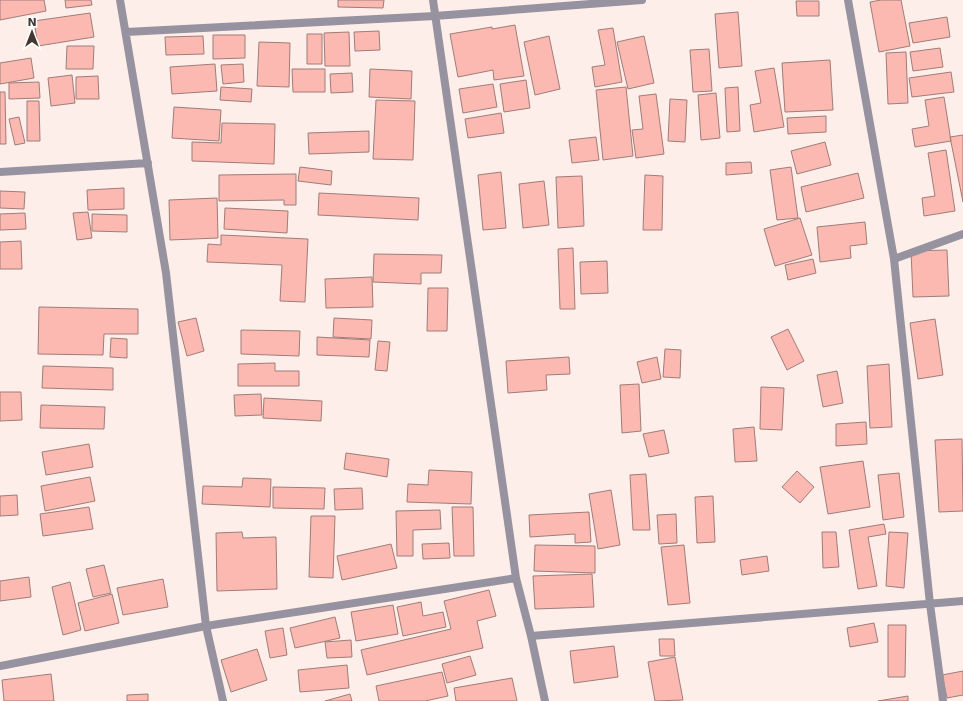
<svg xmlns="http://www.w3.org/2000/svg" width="963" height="701" viewBox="0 0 963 701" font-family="'DejaVu Sans',sans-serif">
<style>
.building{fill:#fcb9b2;stroke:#a07c78}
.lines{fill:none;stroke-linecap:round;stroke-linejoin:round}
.minor{stroke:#9792a0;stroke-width:8}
</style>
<rect width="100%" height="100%" fill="#feeee9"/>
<!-- building -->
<path class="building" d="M0 0H44L46 11 0 20Z
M65 0H91L92 5 66 8Z
M338 0H384L383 8 338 7Z
M881 0H901L910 46 879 52 870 2Z
M796 1H819V16H797Z
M738 12 742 66 719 68 715 14Z
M90 13 94 37 38 46 34 21Z
M947 17 950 37 913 43 909 23Z
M515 25 524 76 494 80 493 70 458 77 450 34 492 27V29Z
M613 28 622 82 595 87 592 67 605 65 598 30Z
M379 31 380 50 355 51 354 32Z
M349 32 350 66H325L324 33Z
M307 34H322V64H307Z
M213 35H245V58L213 59Z
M203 36 204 54 166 55 165 37Z
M549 36 560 89 535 95 524 42Z
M644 36 654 83 628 89 617 42Z
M259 42 290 43 289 87 257 86Z
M67 46H94L93 69H66Z
M940 48 943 67 913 71 910 52Z
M709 49 712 91 693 92 690 50Z
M906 52 908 103 888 104 886 53Z
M31 58 34 78 0 84V63Z
M830 60 833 110 785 112 782 63Z
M215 64 217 91 172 94 170 67Z
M243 64 244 82 223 84 221 65Z
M774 68 784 127 754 132 750 105 761 103 755 71Z
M292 69H325V92H293Z
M370 69 412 71 411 99 369 97Z
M951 72 954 92 912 97 909 78Z
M352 73 353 92 331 93 330 74Z
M72 75 75 103 51 106 48 78Z
M98 76 99 99H76V77Z
M526 80 530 108 504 112 500 84Z
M39 82 40 98 9 99V83Z
M493 84 497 107 463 113 459 89Z
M221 87 252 89 251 102 220 100Z
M626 87 633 156 603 160 596 90Z
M738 87 740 131 727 132 725 88Z
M0 92H5L6 144H0Z
M716 93 720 138 701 140 698 95Z
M656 94 664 154 636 158 632 130 643 129 639 96Z
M944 97 951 141 915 147 912 129 929 126 925 100Z
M670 99 687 100 685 142 668 141Z
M376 100 415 101 413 160 373 159Z
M27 101H39L40 141H27Z
M174 107 221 110 219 141 172 138Z
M501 113 504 133 468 138 465 119Z
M826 116V132L788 134 787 118Z
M19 117 25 143 15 145 9 119Z
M222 123 275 124 274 164 192 161V142L221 143Z
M369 131V152L309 154 308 133Z
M963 135V202L950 137Z
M596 137 599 160 572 163 569 140Z
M825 142 831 165 797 174 791 151Z
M946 150 955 211 924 216 922 198 935 196 928 153Z
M751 162 752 173 726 175V163Z
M300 167 332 171 331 185 298 181Z
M791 167 798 218 777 220 770 170Z
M501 172 506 228 483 230 478 175Z
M858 173 864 198 806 212 801 187Z
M296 174V205H284V200L219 201V175Z
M645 175 663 176 662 230H643Z
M582 176 584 226 558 228 556 177Z
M544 181 549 225 523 228 519 184Z
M124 188V209L88 210 87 190Z
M0 191 25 192 24 209 0 208Z
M319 193 419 198 418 220 318 215Z
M217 198 218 238 170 240 169 200Z
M225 208 288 211 287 233 224 229Z
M88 212 92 238 77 240 73 213Z
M25 213 26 229 0 230V214Z
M92 214 127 215V232L92 231Z
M800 218 812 255 775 266 764 229Z
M865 222 867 244 850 246 851 258 820 262 817 227Z
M221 235 308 239 305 302 280 301 282 265 207 262 208 244 221 245Z
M21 241 22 269H0V242Z
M573 248 575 309H560L558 249Z
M947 250 949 296 913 297 911 251Z
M374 254 442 255 441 273H421V284L373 282Z
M813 259 816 273 788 280 785 265Z
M607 261 608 293 581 294 580 262Z
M372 277 373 307 326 308 325 279Z
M428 288H448L447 331H427Z
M39 307 138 309V334H104L103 355 38 354Z
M196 318 204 351 187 356 178 322Z
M334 318 372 320 371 339 333 337Z
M935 319 943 375 918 379 910 323Z
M788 329 804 361 787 370 771 337Z
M241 330 300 331 299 356 241 354Z
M317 337 370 340 369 357 317 355Z
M111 338 127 339V358L110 357Z
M378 341 390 342 387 371 375 370Z
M665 349 681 350 680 378 663 377Z
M569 357 570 374 546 375 547 390 508 393 506 361Z
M657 357 661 379 642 383 637 362Z
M275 363V371H299V386H238V364Z
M889 364 892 427 870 428 867 366Z
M43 366 113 368V390L42 388Z
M837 371 843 403 823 407 817 375Z
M639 384 641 431 622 433 620 385Z
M761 387 784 388 782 430 760 429Z
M0 392H21L22 420 0 421Z
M261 394 262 415 235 416 234 395Z
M264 398 322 401 321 421 263 418Z
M41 405 105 407 104 429 40 428Z
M866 422 867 444 836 446V424Z
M754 427 757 461 735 462 733 429Z
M664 430 669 453 649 457 643 434Z
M962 439 963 511 939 512 935 440Z
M89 444 93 467 46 475 42 452Z
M346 453 389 459 387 477 344 469Z
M863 461 870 507 828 514 820 467Z
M429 470 472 472 471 504 407 502 408 484 428 485Z
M797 471 814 487 800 503 782 487Z
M899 473 904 517 883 520 878 475Z
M646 474 650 530H633L630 475Z
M90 477 95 501 45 511 41 486Z
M243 478 271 479 270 507 202 504 203 486 242 487Z
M273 487 325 488 324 509 273 508Z
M362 488 363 509 335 510 334 489Z
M611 490 620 545 598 549 589 494Z
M17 495 18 515 0 516V496Z
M713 496 715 542 697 543 695 497Z
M89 507 93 529 43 536 40 514Z
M452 507H473L474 556H454Z
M440 510 441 529 413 530V556H397L396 511Z
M589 512 591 542 575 543V534L530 537 529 515Z
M676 514 677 543 659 544 657 515Z
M311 516H335L333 578 309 577Z
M884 524 886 534 868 537 877 586 858 589 849 530Z
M242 532 243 538 276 537 277 589 217 591 216 533Z
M822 532H836L839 567 823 568Z
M889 532 908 533 904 588 886 586Z
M449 543 450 558 423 559 422 544Z
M391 544 397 568 342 580 337 556Z
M535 545 595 546V573L534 571Z
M684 545 690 603 668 605 661 547Z
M767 556 769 571 742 575 740 560Z
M104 565 111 593 93 597 86 569Z
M592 574 594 607 535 609 533 576Z
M29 577 31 597 0 601V581Z
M163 579 168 607 123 615 117 588Z
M70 582 81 630 63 635 52 587Z
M489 590 496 616 477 621 483 648 367 675 361 650 451 629 444 601Z
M112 594 119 623 85 631 78 603Z
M421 602 423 616 443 612 446 627 403 636 397 607Z
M393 605 398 634 356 641 351 612Z
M335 617 340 638 295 648 290 628Z
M874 623 878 642 850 647 847 628Z
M888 625H906L905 677H888Z
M283 628 287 655 270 658 265 631Z
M659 639H674L675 656H660Z
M351 640 352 657 327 658 325 642Z
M614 646 618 677 574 683 570 651Z
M257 649 267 680 231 692 221 660Z
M470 656 476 675 447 683 442 664Z
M675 657 683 700 655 701 648 662Z
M347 665 349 688 300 692 298 670Z
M963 671V695L947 698 942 675Z
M442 672 448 696 425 701H379L376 686Z
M51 674 54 701H4L2 680Z
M512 678 517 701H456L454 688Z
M148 694V701H127V695Z
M350 694 352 701H325Z
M908 696V701H878Z"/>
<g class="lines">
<!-- minor -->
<path class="minor" d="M120 0 166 273 206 626 223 701
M433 0 516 578 531 636 545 701
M848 0 894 259 930 604 943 701
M126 32 435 16 642 0
M0 172 148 163
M894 259 963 234
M531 636 963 601
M0 666 206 626 516 578"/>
</g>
<!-- north arrow -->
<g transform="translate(32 32)" stroke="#ffffff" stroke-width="3" paint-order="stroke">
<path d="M0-3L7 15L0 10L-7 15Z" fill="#443631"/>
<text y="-6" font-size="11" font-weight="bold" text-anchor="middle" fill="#443631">N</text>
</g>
</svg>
